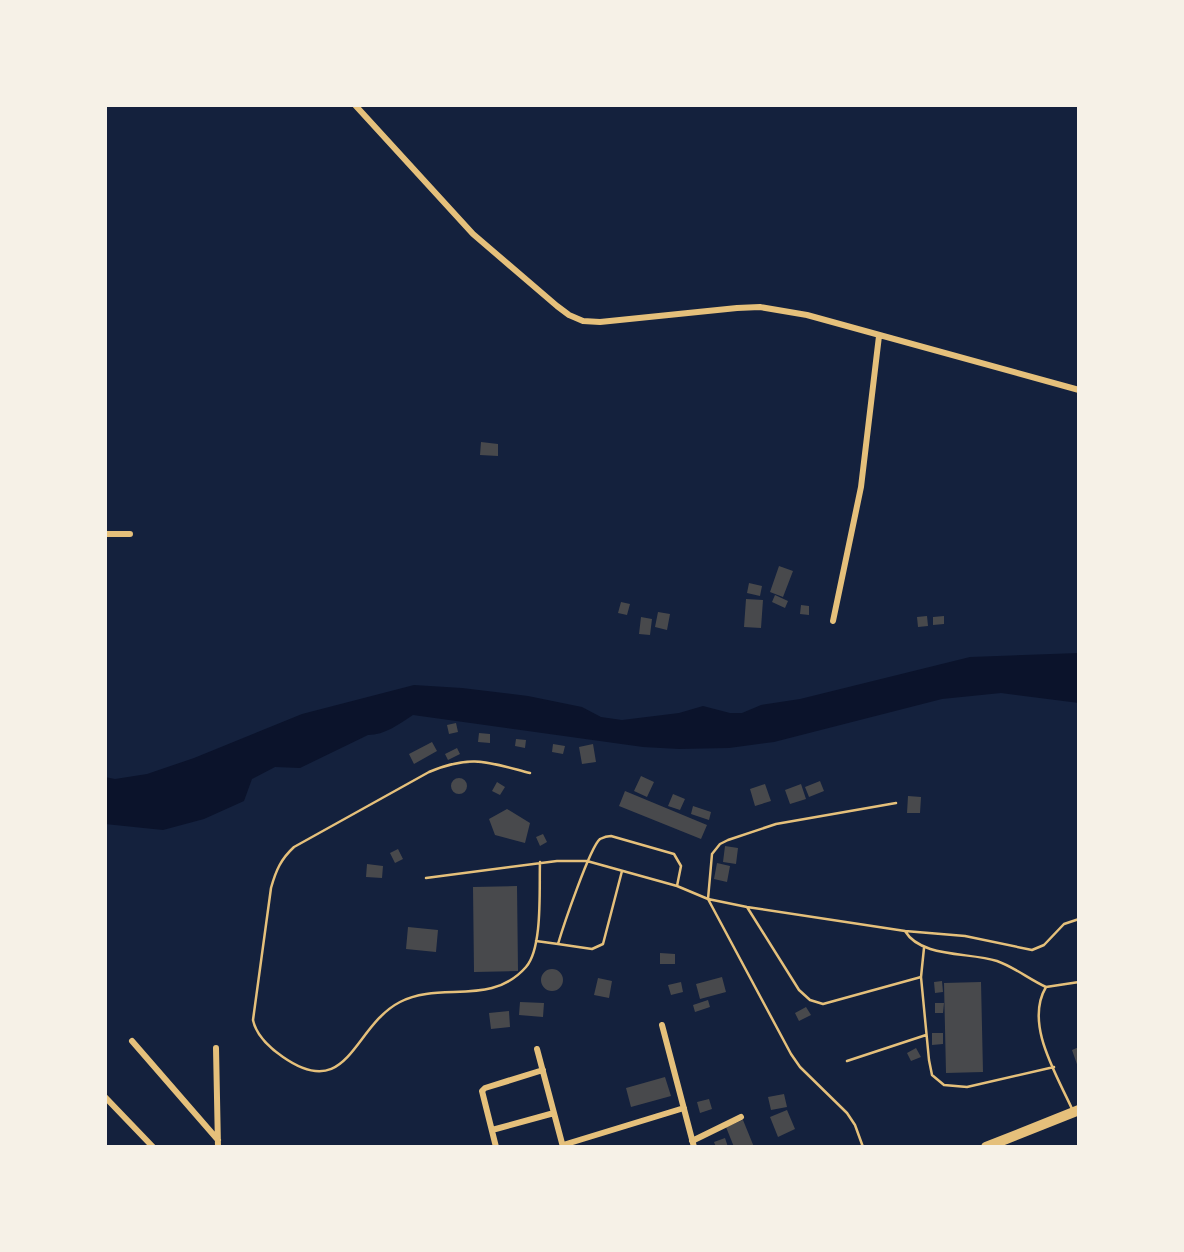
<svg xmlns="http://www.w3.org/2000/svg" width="1184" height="1252" viewBox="0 0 1184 1252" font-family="Inter,sans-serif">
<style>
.water{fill:#0b132b}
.building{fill:#48494c}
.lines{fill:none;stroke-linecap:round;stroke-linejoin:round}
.service{stroke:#e5c07b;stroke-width:2.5}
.minor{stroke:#e5c07b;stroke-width:6}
.primary{stroke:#e5c07b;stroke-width:10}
</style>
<rect width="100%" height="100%" fill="#14213d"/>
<!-- water -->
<path class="water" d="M1079 653V703L1001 693 942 699 774 742 729 748 679 749 643 747 413 715C399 724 385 735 368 735L300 768 275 767 252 779 244 801 204 819 163 830 105 824V777L115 779 147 774 194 758 302 714 414 685 462 688 528 696 582 707 601 717 622 720 679 713 703 706 730 713H742L761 705 800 699 970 657Z"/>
<!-- building -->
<path class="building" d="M481 442 498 444V456L480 455Z
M779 566 793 571 783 597 770 592Z
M749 583 762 586 760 596 747 593Z
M775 595 788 601 785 608 772 602Z
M746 599 763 600 761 628 744 627Z
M621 602 630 604 627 615 618 613Z
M801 605 809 606V615L800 614Z
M658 612 670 614 667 630 655 627Z
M927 616 928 626 918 627 917 617Z
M944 616V624L933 625V617Z
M641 617 652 619 650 635 639 634Z
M456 723 458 732 449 734 447 725Z
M479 733 490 734V743L478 742Z
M516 739 526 740 525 748 515 746Z
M432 742 437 751 414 764 409 754Z
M553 744 565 746 563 754 552 752Z
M593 744 596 762 582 764 579 747Z
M457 748 460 754 448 760 445 754Z
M641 776 654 782 647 797 634 791Z
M451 786a8 8 0 1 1 16 0a8 8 0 1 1-16 0Z
M820 781 824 791 809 797 805 787Z
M497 782 505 787 500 795 492 791Z
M765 784 771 801 755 806 750 789Z
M801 784 806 799 790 804 785 790Z
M625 791 707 825 701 839 619 806Z
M673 794 685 799 680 810 668 806Z
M908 796 921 797 920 813H907Z
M693 806 711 812 709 820 691 814Z
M507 809 530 823 525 843 495 835 489 819Z
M543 834 547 842 540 846 536 837Z
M725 846 738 848 736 864 723 862Z
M398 849 403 859 395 863 390 853Z
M717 863 730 866 727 882 714 879Z
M367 864 383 866 382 878 366 877Z
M517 886 518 971 474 972 473 887Z
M408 927 438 930 436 952 406 949Z
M660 953 675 954V964H660Z
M541 980a11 11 0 1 1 22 0a11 11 0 1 1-22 0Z
M722 977 726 992 700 999 696 984Z
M598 978 612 981 609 998 594 995Z
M942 981 943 992 935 993 934 982Z
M681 982 683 992 671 995 668 985Z
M981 982 983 1072 946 1073 944 983Z
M708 1000 710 1007 695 1012 693 1005Z
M520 1002 544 1003 543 1017 519 1015Z
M935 1003H944L943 1013H935Z
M806 1007 811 1015 799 1021 795 1013Z
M509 1011 510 1027 491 1029 489 1013Z
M932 1033H943V1044L932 1045Z
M1079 1047V1070L1072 1050Z
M916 1048 921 1057 911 1061 907 1053Z
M665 1077 671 1096 631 1107 626 1088Z
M784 1094 787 1107 771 1110 768 1097Z
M709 1099 712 1109 700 1113 697 1102Z
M787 1110 795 1129 778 1137 770 1117Z
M743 1120 754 1147H734L726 1127Z
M725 1138 728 1147H716L714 1142Z"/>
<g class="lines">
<!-- service -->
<path class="service" d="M530 773C488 762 471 754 429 772L294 847C281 859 276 870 271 888L253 1020C256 1035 270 1048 283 1057 349 1103 353 1026 400 1002 440 981 491 1007 526 967 543 948 539 888 540 862
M426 878 557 861H587L677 886 708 899 747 907 905 931C921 958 969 952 997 961 1014 967 1029 979 1046 987 1024 1024 1057 1075 1073 1111
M747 907 799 990 810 1000 823 1004 921 977
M905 931 965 936 1032 950 1044 945 1064 924 1079 919
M536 941 558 944C563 927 590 847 600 839 604 837 607 836 611 836L674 854 681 866 677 886
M558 944 592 949 603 944 622 871
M924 948 921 977 929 1060 932 1075 944 1085 967 1087 1054 1067
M1046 987 1079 982
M847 1061 926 1035
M406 1147H441
M863 1147 855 1125 847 1113 800 1067 791 1054 708 899 712 854 720 844 728 840 776 824 896 803"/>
<!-- minor -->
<path class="minor" d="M355 105 473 234 557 306 569 315 583 321 600 322 737 308 760 307 807 315 1079 390
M105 534H130
M833 621 861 487 879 336
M662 1025 694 1147
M132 1041 218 1140
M216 1048 218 1147
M537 1049 563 1147
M105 1097 153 1147
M492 1130 554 1113
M692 1141 741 1117
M563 1145 684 1108
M496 1147 482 1091 485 1088 543 1070"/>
<!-- primary -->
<path class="primary" d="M986 1147 1079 1110"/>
</g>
<!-- border -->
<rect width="1184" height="1252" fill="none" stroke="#f6f1e7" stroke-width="214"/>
</svg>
